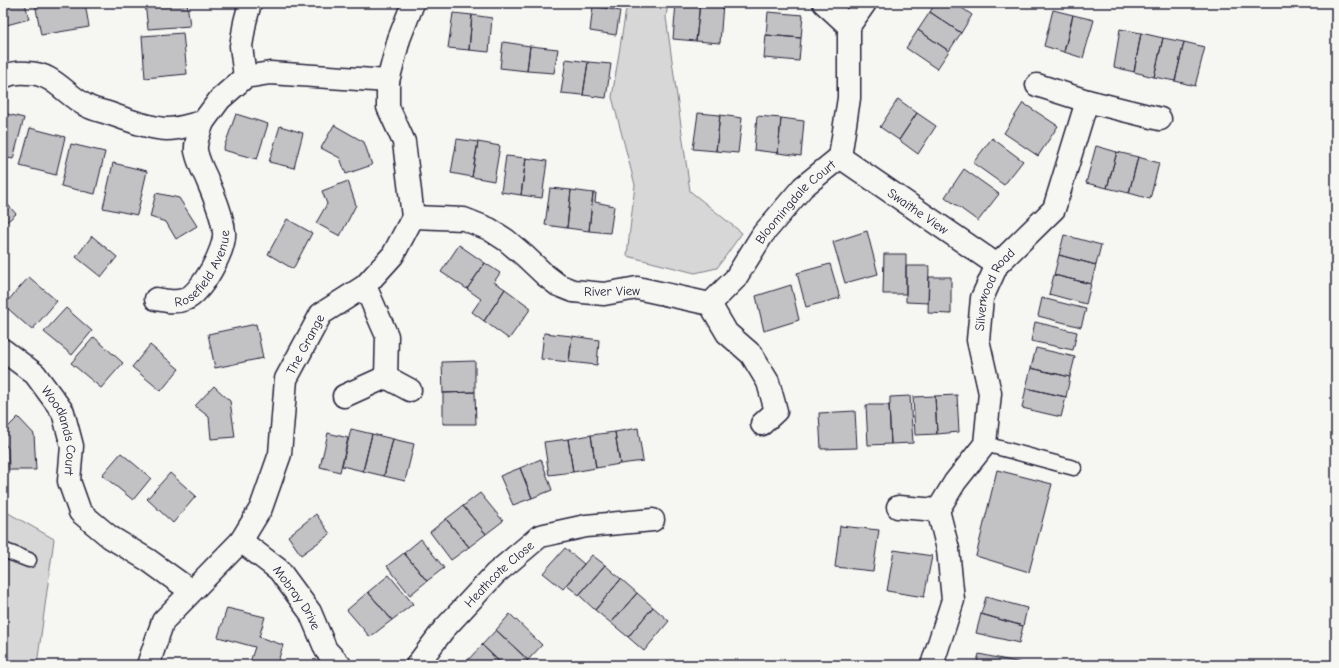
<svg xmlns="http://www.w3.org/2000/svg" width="1339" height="668" viewBox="0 0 1339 668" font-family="'Comic Neue',sans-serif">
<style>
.green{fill:#d7d7d7;stroke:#7c7c89}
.building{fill:#c2c2c4;stroke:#22223b}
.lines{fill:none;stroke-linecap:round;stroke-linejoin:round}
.service-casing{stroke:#22223b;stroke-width:17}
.minor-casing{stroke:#22223b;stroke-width:25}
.service{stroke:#f6f6f2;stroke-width:14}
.minor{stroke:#f6f6f2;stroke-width:22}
.labels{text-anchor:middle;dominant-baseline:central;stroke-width:4;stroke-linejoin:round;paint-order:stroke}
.street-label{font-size:13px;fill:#22223b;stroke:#f6f6f2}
</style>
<rect width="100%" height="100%" fill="#f6f6f2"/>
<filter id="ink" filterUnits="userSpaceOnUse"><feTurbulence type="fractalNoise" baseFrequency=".025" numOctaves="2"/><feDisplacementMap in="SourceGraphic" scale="8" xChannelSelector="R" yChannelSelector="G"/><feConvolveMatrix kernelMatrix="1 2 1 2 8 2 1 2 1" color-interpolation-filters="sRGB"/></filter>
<g filter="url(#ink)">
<!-- green -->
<path class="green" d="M627 3H668L666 17 690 191 742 233 717 268 695 273 627 256 635 185 612 97Z
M3 510 54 539 37 665H3Z"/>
<!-- building -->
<path class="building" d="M3 3H25L29 19 3 26Z
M35 3H85L89 27 41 35Z
M145 3H187L190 26 148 29Z
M676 3H700L696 41 673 39Z
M700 3H723L720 43 696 41Z
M935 3H955L972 15 961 33 930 12Z
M593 6 620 11 616 35 590 31Z
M1053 10 1073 15 1064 52 1044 46Z
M768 12 803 15 801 38 766 35Z
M930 12 961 33 949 51 918 30Z
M453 13 472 15 469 50 448 48Z
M472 15 492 18 489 52 469 50Z
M1073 15 1094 20 1083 58 1064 52Z
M1120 29 1141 33 1134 72 1114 67Z
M918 30 949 51 937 69 906 48Z
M183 33 187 74 145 78 142 36Z
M1141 33 1163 38 1154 77 1134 72Z
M766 35 801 38 799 61 764 58Z
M1163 38 1184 42 1175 81 1154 77Z
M503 42 530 46 527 71 500 68Z
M1184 42 1205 47 1195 86 1175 81Z
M530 46 558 49 554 73 527 71Z
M566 59 588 62 583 95 561 93Z
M588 62 611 64 606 98 583 95Z
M898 99 917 113 899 140 880 127Z
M1023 103 1058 126 1038 156 1004 133Z
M3 113 24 118 13 159 3 157Z
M698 113 720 115 716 151 693 149Z
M917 113 936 126 918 154 899 140Z
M236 114 268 124 257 159 223 150Z
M720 115 742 118 738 153 716 151Z
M757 116 781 118 778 153 754 150Z
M781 118 804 121 801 156 778 153Z
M334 125 364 142 372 165 346 174 340 158 321 148Z
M280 126 303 133 294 168 269 162Z
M30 128 65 137 56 175 20 166Z
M992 138 1023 161 1004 185 973 163Z
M457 139 478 142 472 177 451 173Z
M478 142 500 146 494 181 472 177Z
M71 144 105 152 95 194 61 186Z
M1096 146 1117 152 1107 188 1086 183Z
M1117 152 1138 157 1129 193 1107 188Z
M506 156 526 158 521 195 501 192Z
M1138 157 1159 163 1150 199 1129 193Z
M526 158 547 161 542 198 521 195Z
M113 163 147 171 137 215 103 208Z
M964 169 999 194 978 221 945 197Z
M348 181 356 205 340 236 316 223 327 204 322 191Z
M550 188 571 190 567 228 545 225Z
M571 190 593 193 589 231 567 228Z
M156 193 179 198 197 226 176 239 166 222 150 217Z
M593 193H596L595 202 614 206 610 233 589 231Z
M3 199 16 214 3 225Z
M287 219 312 233 293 269 268 254Z
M867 231 878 274 845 283 833 242Z
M1064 235 1101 245 1096 265 1059 255Z
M92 236 117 257 101 277 76 257Z
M459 245 485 263 467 289 441 272Z
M884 254H906V294H883Z
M1059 255 1096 265 1091 284 1054 275Z
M485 263 500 273 494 282 505 289 484 321 472 312 481 299 467 289Z
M830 264 840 298 806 307 797 273Z
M906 266H929L928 303 906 302Z
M1054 275 1091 284 1086 304 1049 294Z
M29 277 57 301 32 330 4 305Z
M929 277H951V314L928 313Z
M791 285 799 320 764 331 756 296Z
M505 289 531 308 509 339 484 321Z
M1042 298 1086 309 1081 327 1038 316Z
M66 308 92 331 72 355 44 332Z
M1035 322 1077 332 1073 350 1031 341Z
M256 324 263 358 215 368 208 334Z
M544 333 572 336 569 362 541 359Z
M572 336 599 340 597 365 569 362Z
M94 337 123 363 101 388 71 363Z
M150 345 179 369 161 391 132 367Z
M1036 348 1075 357 1070 377 1031 368Z
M475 361V392L443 393 442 362Z
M1031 368 1070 377 1066 397 1026 388Z
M214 386 230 401 235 437 211 439 209 417 195 406Z
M1026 388 1066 397 1061 417 1022 408Z
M475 392 476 424H443V393Z
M957 395 959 432 937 434 935 396Z
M910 396 913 443 891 444 889 405H890V397Z
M935 396 937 434 915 435 913 397Z
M866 405H889L891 444 868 445Z
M855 411 857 448 821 449 819 413Z
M18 417 34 434 36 470H9L8 448 3 442V432Z
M638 428 643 461 620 464 615 432Z
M351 429 372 434 363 471 342 466Z
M615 432 620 464 596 468 591 435Z
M328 433 348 438 340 472 320 467Z
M372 434 393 439 384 476 363 471Z
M591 435 596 468 573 472 568 439Z
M393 439 414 444 405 481 384 476Z
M568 439 573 472 549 475 544 442Z
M121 453 151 478 133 500 102 475Z
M541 459 552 490 532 498 520 468Z
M520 468 532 498 513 505 500 476Z
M997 470 1052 484 1029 572 976 556Z
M170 473 196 496 173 523 147 499Z
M480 493 503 521 486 534 463 506Z
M463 506 486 534 469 547 446 519Z
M316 514 330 534 301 555 288 536Z
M446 519 469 547 451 560 430 532Z
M840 526 879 530 873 571 835 567Z
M421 539 444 568 427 581 404 553Z
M565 548 584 564 563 589 543 573Z
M894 550 932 556 924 597 887 591Z
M404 553 427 581 410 595 387 566Z
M592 555 605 565 579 595 566 585Z
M605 565 621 579 595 610 579 595Z
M389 575 413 604 392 620 368 592Z
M621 579 637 593 611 623 595 610Z
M368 592 392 620 370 637 347 610Z
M637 593 653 607 628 637 611 623Z
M986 597 1027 608 1023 626 981 614Z
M653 607 669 621 644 651 628 637Z
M227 608 265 617 259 637 283 645 277 665H249L255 647 218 637Z
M510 614 542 645 528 660 496 630Z
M981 614 1023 626 1019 643 976 633Z
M496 630 528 660 524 665H503L482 645Z
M482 645 503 665H472L467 661Z
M979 654 1021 663V665H976Z"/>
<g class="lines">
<!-- service casing -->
<g class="service-casing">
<path id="service" d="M985 444 1074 468
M3 550 29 560"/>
</g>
<!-- minor casing -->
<g class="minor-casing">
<g id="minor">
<path d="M849 26 865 3"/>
<path d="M3 77C11 73 18 72 27 73 54 73 65 95 87 106 94 110 103 111 111 114 128 120 148 128 167 129 179 129 192 124 203 122L220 99 245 77 270 73 388 81"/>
<path d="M245 77 241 46 245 22 250 3"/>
<path d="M1037 85 1087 101"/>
<path id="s1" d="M840 157 997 265"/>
<path d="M413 217 464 219 489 229 506 240 525 256 545 275 558 285 573 291 604 294 637 288 710 304 727 333 751 354 768 382 776 411 762 424"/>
<path id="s2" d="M156 299C167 301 176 303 186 299 202 292 226 249 224 232 222 213 213 194 206 177 202 169 198 160 196 151 195 141 200 131 203 122"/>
<path id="s3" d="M710 304 735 279 763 234 803 187 840 157 849 98V26L824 3"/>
<path id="s4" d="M3 350 35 374 63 412 72 446 69 481 80 512 110 537 148 560 191 591"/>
<path d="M386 377 410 390"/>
<path d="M344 396 386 377 387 336 365 286"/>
<path d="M898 507 938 510"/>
<path id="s5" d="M241 541 279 570 310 612 326 650 340 665"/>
<path id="s6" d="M148 665 163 621 241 541 261 508 280 454 286 379 321 314 365 286 393 255 413 217 404 142 388 107V81L399 39 413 3"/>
<path id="s7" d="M417 665 444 629 495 574 540 536 586 526 653 520"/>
<path id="s8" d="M932 665 953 600 948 549 938 510 955 482 985 444 990 393 978 340 982 298 997 265 1054 209 1087 101 1160 119"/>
</g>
</g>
<!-- service -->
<use href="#service" class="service"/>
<!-- minor -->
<use href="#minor" class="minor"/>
</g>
</g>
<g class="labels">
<!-- street labels -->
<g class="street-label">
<text stroke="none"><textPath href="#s3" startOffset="134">Bloomingdale Court</textPath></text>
<text stroke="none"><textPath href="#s1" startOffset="95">Swaithe View</textPath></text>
<text stroke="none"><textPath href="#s2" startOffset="65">Rosefield Avenue</textPath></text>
<text transform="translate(612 291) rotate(-1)">River View</text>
<text stroke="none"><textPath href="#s8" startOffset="401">Silverwood Road</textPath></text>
<text stroke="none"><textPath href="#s6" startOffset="369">The Grange</textPath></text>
<text stroke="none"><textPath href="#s4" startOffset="104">Woodlands Court</textPath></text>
<text stroke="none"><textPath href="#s7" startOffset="123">Heathcote Close</textPath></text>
<text stroke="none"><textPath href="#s5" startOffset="81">Mobray Drive</textPath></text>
</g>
</g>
<!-- margin -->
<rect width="1339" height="668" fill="none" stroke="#f6f6f2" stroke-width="16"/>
<rect x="8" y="8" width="1323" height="652" fill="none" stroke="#22223b" stroke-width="1.5" filter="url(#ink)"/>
</svg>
